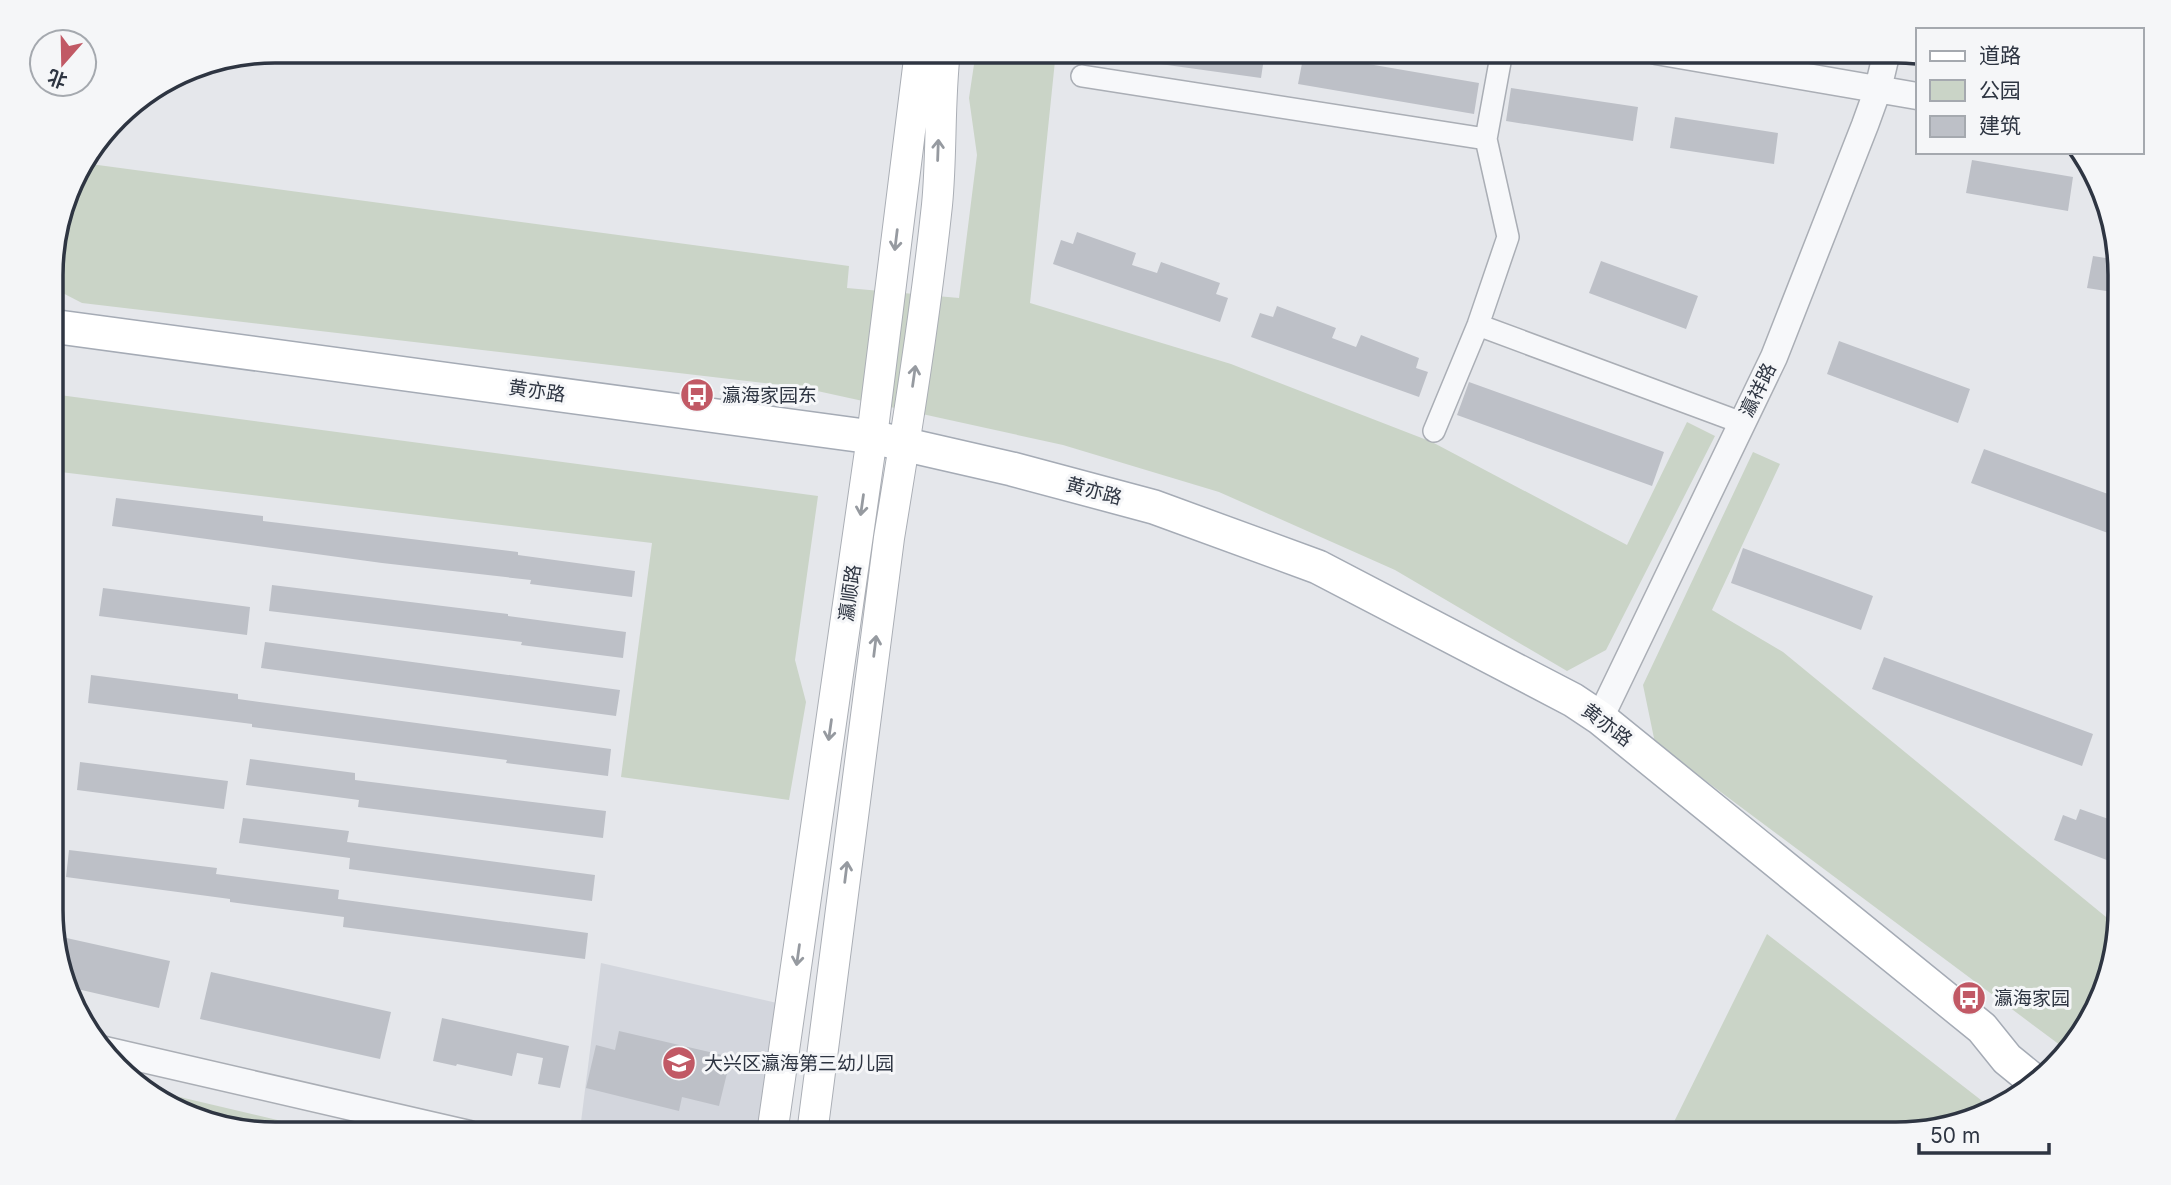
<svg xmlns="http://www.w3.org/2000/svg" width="2171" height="1185" viewBox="0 0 2171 1185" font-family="Inter,'Noto Sans SC',sans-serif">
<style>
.built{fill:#d3d6dd}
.green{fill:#cad4c7}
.building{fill:#bdc0c7}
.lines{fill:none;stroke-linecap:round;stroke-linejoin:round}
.minor-casing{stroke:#aaaeb5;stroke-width:24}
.tertiary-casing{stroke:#aaaeb5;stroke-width:29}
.secondary-casing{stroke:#aaaeb5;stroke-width:32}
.primary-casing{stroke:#a5abb5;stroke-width:36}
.minor{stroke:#f7f8fa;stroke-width:21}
.tertiary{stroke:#f7f8fa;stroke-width:26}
.secondary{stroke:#fff;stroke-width:30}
.primary{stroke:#fff;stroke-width:33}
.oneway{stroke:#969aa0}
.labels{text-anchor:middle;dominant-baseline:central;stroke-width:6;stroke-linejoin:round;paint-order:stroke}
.street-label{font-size:19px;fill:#2e3542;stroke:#f5f6f8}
.poi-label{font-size:19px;fill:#2e3542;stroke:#f5f6f8;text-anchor:start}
.rim{fill:none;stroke:#2e3542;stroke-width:3.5}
</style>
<rect width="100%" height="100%" fill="#e5e7eb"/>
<!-- built -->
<path class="built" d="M601 963 777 1003 762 1128 749 1134H633L581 1122Z"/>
<!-- green -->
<path class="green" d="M976 51H1056L1030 303 1231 364 1432 442 1627 545 1687 422 1715 436 1606 650 1567 671 1395 570 1219 492 1063 445 799 387 82 303 51 287V260L74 175 83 163 849 266 847 288 959 298 977 155 969 98Z
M52 394 818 496 795 660 806 702 789 800 621 777 652 543 52 471Z
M1753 452 1780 464 1712 610 1783 652 2117 926 2097 1010 2064 1048 1655 743 1643 685Z
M1767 934 1990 1107 1910 1134H1668Z
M150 1090 337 1134H275L175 1111Z"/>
<!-- building -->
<path class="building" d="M1125 51H1265L1261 78 1124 59Z
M1304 53 1479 83 1474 114 1298 84Z
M1511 88 1638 107 1633 141 1506 121Z
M1675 117 1778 133 1774 164 1670 148Z
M1972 160 2073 177 2068 211 1966 193Z
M1077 232 1136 253 1132 265 1157 273 1161 262 1220 283 1216 294 1228 298 1220 322 1053 264 1061 240 1073 244Z
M2093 256 2118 260 2119 293 2087 288Z
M1601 261 1698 296 1686 329 1589 293Z
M1277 306 1336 328 1332 338 1356 347 1361 335 1419 358 1416 368 1428 372 1419 397 1251 337 1260 313 1273 317Z
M1839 341 1970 389 1958 423 1827 374Z
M1469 382 1664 452 1652 486 1457 415Z
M1984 449 2119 498V537L1971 483Z
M116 498 263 516V521L518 552V555L635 571 632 597 530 584 531 580 382 563 112 526Z
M1743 548 1873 596 1861 630 1731 583Z
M272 585 508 614V616L626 632 623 658 521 645 522 642 269 611Z
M103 588 250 607 247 635 99 616Z
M265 642 620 690 616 716 261 668Z
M1884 657 2093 734 2082 766 1872 689Z
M91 675 238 694V699L611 749 608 776 506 763 507 760 252 727V724L88 703Z
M250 759 355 773V780L606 811 603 838 358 807 359 800 246 785Z
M80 762 228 781 224 809 77 790Z
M2080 809 2120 823V865L2054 840 2063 815 2076 820Z
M243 818 349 831 347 842 595 875 592 901 349 869 350 858 239 843Z
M69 850 217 868 216 874 339 890 338 899 588 933 585 959 343 927 344 917 230 902V899L66 877Z
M53 935 170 961 159 1008 73 988 53 940Z
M211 972 391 1012 380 1059 200 1019Z
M442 1018 569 1046 560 1088 538 1084 543 1058 517 1053 512 1076 457 1064 456 1066 433 1061Z
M619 1031 731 1057 719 1106 682 1097 679 1111 586 1088 596 1045 615 1050Z"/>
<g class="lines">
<!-- minor casing -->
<g class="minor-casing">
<path id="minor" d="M1082 76 1486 139
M1478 325 1742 423
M1434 431 1478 325 1508 237 1486 139 1502 51"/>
</g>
<!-- tertiary casing -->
<g class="tertiary-casing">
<path id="tertiary" d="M1656 51 1917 96
M1600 718 1774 357 1865 125 1878 89 1887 51
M100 1049 469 1134"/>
</g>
<!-- secondary casing -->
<g class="secondary-casing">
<path id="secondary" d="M772 1134 872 437 920 51
M812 1134 889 538C907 428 925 317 937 205 942 154 939 102 945 51"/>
</g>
<!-- primary casing -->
<g class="primary-casing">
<path id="primary" d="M51 326 872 437 1012 469 1154 507 1318 567 1573 700 1600 718 1982 1028 2007 1059 2034 1081"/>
</g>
<!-- minor -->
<use href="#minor" class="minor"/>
<!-- tertiary -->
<use href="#tertiary" class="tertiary"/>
<!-- secondary -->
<use href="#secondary" class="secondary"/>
<!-- primary -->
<use href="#primary" class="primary"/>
</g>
<!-- one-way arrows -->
<defs><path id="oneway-shaft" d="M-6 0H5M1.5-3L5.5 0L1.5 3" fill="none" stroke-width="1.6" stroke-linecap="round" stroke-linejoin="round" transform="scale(1.75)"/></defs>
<g class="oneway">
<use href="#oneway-shaft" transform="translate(938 150) rotate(-88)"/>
<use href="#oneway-shaft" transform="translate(896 240) rotate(97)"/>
<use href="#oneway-shaft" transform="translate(914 376) rotate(-82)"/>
<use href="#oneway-shaft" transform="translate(862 505) rotate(98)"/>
<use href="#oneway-shaft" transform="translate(875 646) rotate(-83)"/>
<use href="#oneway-shaft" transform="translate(830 730) rotate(98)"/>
<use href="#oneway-shaft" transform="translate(846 872) rotate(-83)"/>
<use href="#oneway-shaft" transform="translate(798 955) rotate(98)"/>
</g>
<!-- icons -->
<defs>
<g id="bus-disc" transform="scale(1.75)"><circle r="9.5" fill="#c15965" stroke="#f5f6f8"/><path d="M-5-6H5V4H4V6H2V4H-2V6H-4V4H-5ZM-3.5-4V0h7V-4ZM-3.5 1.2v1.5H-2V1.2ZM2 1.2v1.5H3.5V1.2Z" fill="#fff"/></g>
<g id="school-disc" transform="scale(1.75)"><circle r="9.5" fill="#c15965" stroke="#f5f6f8"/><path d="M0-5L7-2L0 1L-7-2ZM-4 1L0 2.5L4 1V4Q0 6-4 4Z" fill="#fff"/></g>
</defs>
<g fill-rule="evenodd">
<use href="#bus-disc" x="697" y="395"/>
<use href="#bus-disc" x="1969" y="998"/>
<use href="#school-disc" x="679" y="1063"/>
</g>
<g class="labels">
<!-- street labels -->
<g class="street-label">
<text transform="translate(1758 390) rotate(-64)">瀛祥路</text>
<text transform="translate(537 391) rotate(8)">黄亦路</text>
<text transform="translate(1094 491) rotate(15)">黄亦路</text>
<text transform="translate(850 593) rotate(-82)">瀛顺路</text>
<text transform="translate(1607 725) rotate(37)">黄亦路</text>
</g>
<!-- poi labels -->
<g class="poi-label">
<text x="722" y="395">瀛海家园东</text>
<text x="1994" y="998">瀛海家园</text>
<text x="704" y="1063">大兴区瀛海第三幼儿园</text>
</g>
</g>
<!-- crop -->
<path d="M0 0H2171V1185H0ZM275 63H1896A212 212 0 0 1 2108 275V910A212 212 0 0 1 1896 1122H275A212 212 0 0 1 63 910V275A212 212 0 0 1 275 63Z" fill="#f5f6f8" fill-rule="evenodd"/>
<path class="rim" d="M275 63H1896A212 212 0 0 1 2108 275V910A212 212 0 0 1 1896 1122H275A212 212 0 0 1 63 910V275A212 212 0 0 1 275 63Z"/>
<!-- legend -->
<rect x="1916" y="28" width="228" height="126" fill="#f5f6f8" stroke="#a5a9af" stroke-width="2"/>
<rect x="1930" y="51" width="35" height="10" fill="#ffffff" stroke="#a5a9af" stroke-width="2"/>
<text x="1979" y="63" font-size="21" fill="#2e3542">道路</text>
<rect x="1930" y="80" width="35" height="21" fill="#cad4c7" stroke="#a5a9af" stroke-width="2"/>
<text x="1979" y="98" font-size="21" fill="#2e3542">公园</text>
<rect x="1930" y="116" width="35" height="21" fill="#bdc0c7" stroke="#a5a9af" stroke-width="2"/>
<text x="1979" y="133" font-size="21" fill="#2e3542">建筑</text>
<!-- north arrow -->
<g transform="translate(63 63) rotate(200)"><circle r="33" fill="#f5f6f8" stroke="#a5a9af" stroke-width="2"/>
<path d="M0-5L12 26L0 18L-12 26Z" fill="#c15965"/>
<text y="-10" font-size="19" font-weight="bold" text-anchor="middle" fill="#2e3542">北</text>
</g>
<!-- scale -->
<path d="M1919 1143v10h130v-10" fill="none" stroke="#2e3542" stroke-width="3.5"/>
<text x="1930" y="1143" font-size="21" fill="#2e3542" stroke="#f5f6f8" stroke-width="5" paint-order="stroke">50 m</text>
</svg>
